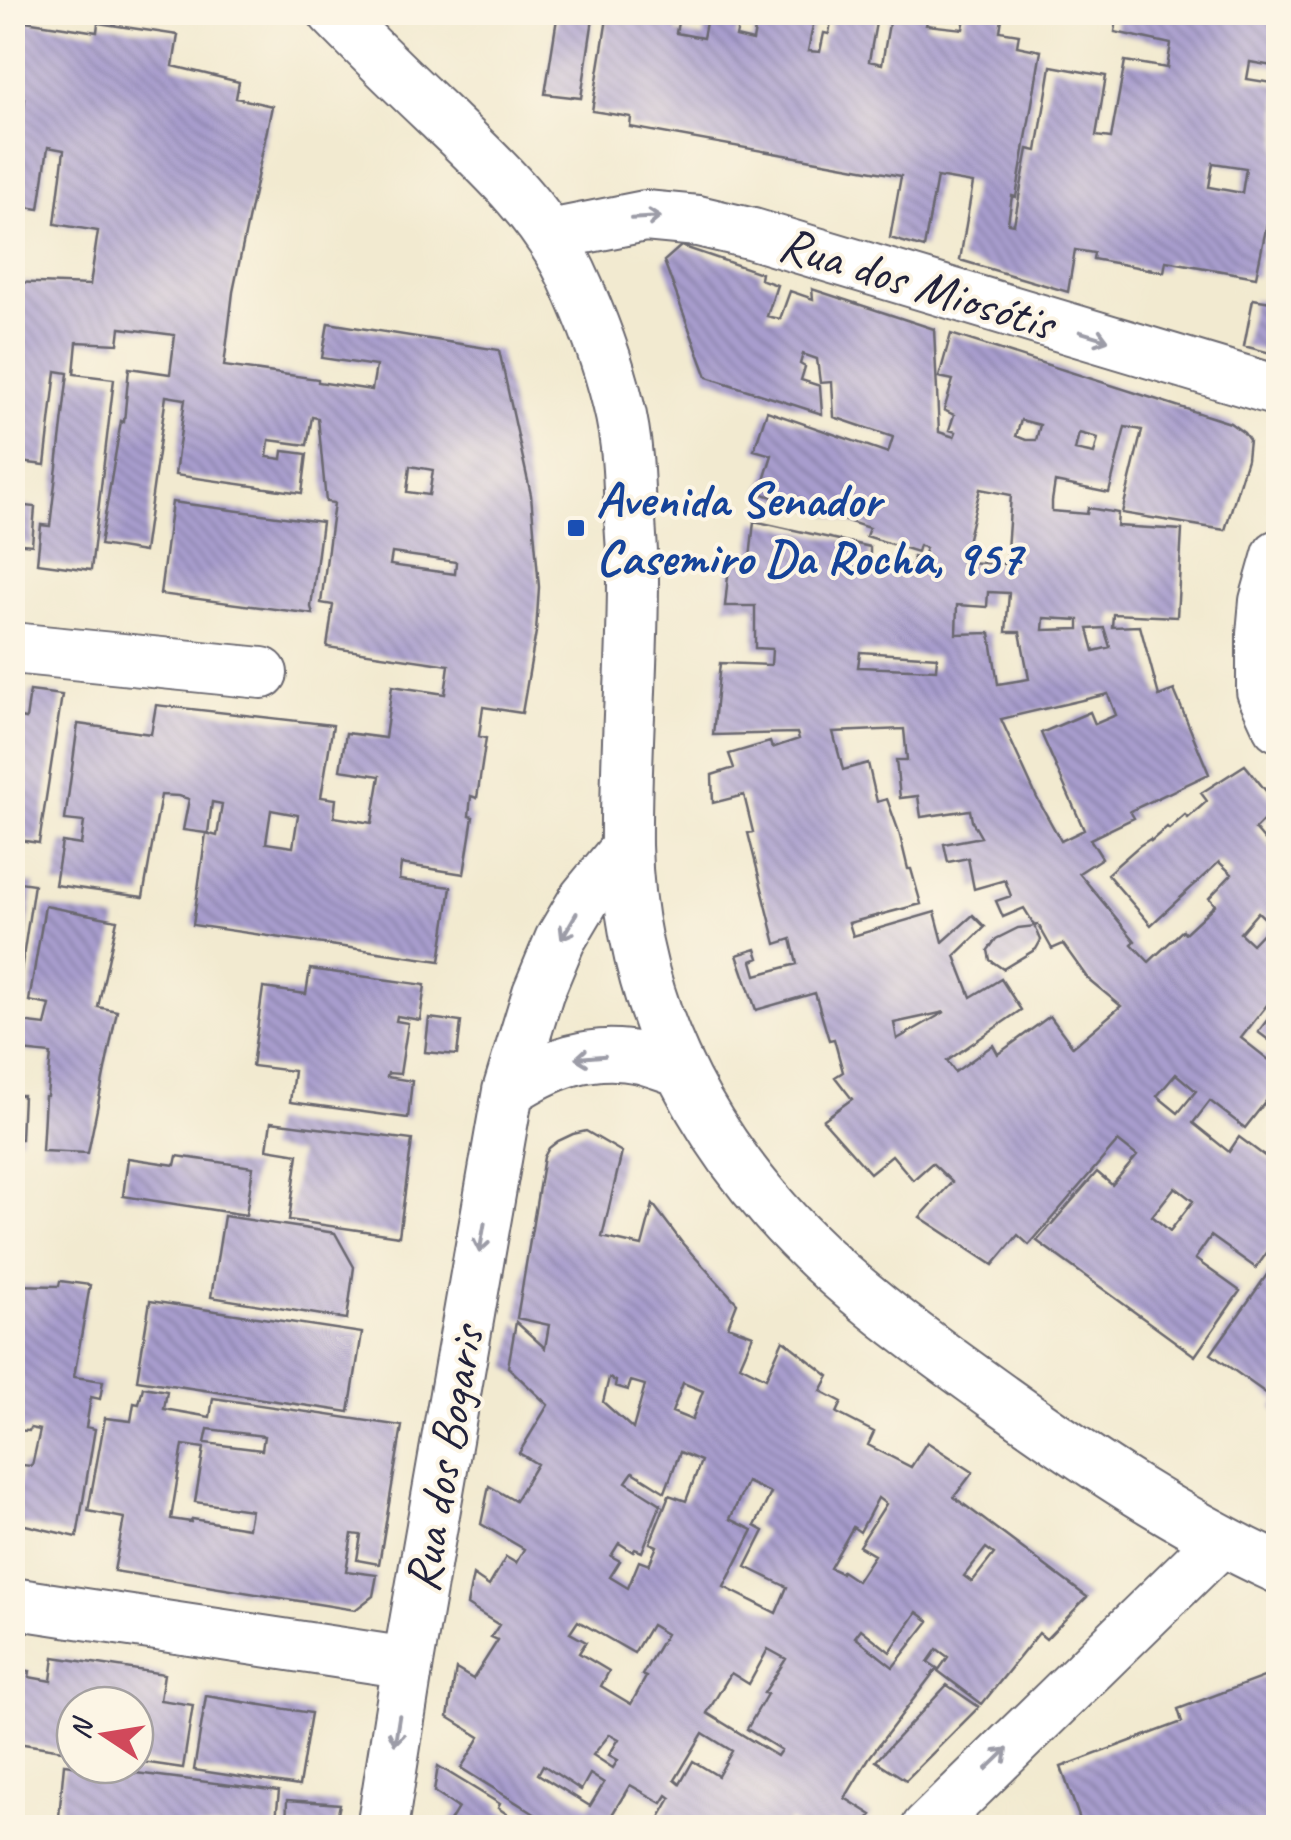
<svg xmlns="http://www.w3.org/2000/svg" width="1291" height="1840" viewBox="0 0 1291 1840" font-family="Caveat,sans-serif">
<style>
.building{fill:url(#building-back-hatch);fill-rule:evenodd}
.lines{fill:none;stroke-linecap:round;stroke-linejoin:round}
.minor-casing{stroke:#6b686f;stroke-width:54}
.minor{stroke:#fff;stroke-width:50}
.oneway{stroke:#9c9ca7}
.transit-dot{fill:#1a4fb4;stroke:#fcf5e5;stroke-width:4}
.labels{text-anchor:middle;dominant-baseline:central;stroke-width:8;stroke-linejoin:round;paint-order:stroke}
.street-label{font-size:50px;fill:#22223b;stroke:#fcf5e5}
.transit-label{font-size:50px;font-weight:bold;fill:#164399;stroke:#fcf5e5;text-anchor:start}
</style>
<defs>
<pattern id="building-back-hatch" width="6" height="6" patternUnits="userSpaceOnUse" patternTransform="scale(2.5)"><rect width="6" height="6" fill="#a89dcd"/><path d="M-1 5l2 2M0 0l6 6M5-1l2 2" fill="none" stroke="#8880a8"/></pattern>
</defs>
<rect width="100%" height="100%" fill="#fcf5e5"/>
<filter id="ink" filterUnits="userSpaceOnUse"><feTurbulence type="fractalNoise" baseFrequency=".01" numOctaves="2"/><feDisplacementMap in="SourceGraphic" scale="20" xChannelSelector="R" yChannelSelector="G"/><feConvolveMatrix kernelMatrix="1 2 1 2 8 2 1 2 1" color-interpolation-filters="sRGB"/></filter>
<filter id="wash" filterUnits="userSpaceOnUse"><feTurbulence type="fractalNoise" baseFrequency=".0048" numOctaves="4" result="noise"/><feDisplacementMap in="SourceGraphic" scale="40" xChannelSelector="R" yChannelSelector="G"/><feGaussianBlur stdDeviation="2.25" result="paint"/><feColorMatrix in="noise" values="0 0 0 0 0 0 0 0 0 0 0 0 0 0 0 0 0 1.4 0 .05"/><feComposite in="paint" operator="in"/></filter>
<g filter="url(#wash)">
<rect width="100%" height="100%" fill="#f2ead0"/>
<g id="blocks">
<!-- building -->
<path class="building" d="M558 12H594L581 98 545 94Z
M608 12H680L676 33 703 38 708 12H741L736 37 753 41 758 12H802L815 15 808 51 820 52 824 33 829 34 832 15 838 16V12H878L869 61 882 64 891 12H929L926 25 963 29 966 12H1003L1000 31 1019 34 1017 46 1041 51 1016 197 1012 196 1008 223 1014 224 1028 149 1037 151 1051 66 1106 76 1096 136 1111 138 1125 61 1167 68 1171 44 1115 32 1118 12H1278V67L1250 62 1247 79 1278 84V226L1267 224 1256 277 1166 261 1164 272 1093 259 1094 253 1075 250 1068 292 960 260 973 183 937 177 924 248 890 238 901 176 630 127 631 117 592 111ZM1213 163 1246 168 1242 193 1209 187Z
M12 19 97 32 98 23 178 35 173 66 239 82 236 98 272 106 233 292 224 366 318 379V382L372 390 376 366 322 358 328 323 499 350 531 495 539 587 536 632 522 713 483 707 479 736 486 738 477 798 471 796 469 816 473 817 464 874 401 864 399 880 451 887 440 961 193 925 206 833 183 830 189 799 179 796 161 795 143 897 55 885 62 842 81 845 84 822 65 820 78 724 151 734 156 705 333 725 321 797 336 799 334 817 372 823 380 776 340 770 346 733 385 738 392 686 445 694 449 665 327 647 333 605 321 603 334 503 326 502 318 418 312 417 307 445 269 440 267 457 282 459 283 451 307 454 302 493 175 475 185 399 166 396 144 552 100 545 121 421 124 422 129 368 170 374 175 335 120 328 118 344 77 342 74 374 114 379 91 570 37 563 41 525 50 526 68 373 56 371 45 465 12 461V387H15L19 331H12V282L90 285 98 231 55 224 64 150 48 147 39 209 12 205V126L21 127 25 99 12 97ZM410 466 433 470 429 495 407 492ZM392 553 456 562 455 574 390 565ZM212 802 222 804 217 836 206 833H208ZM271 810 298 815 293 847 266 843Z
M681 246 761 273 760 279 777 285 767 316 780 319 790 291 813 299 812 289 934 329 939 432 954 437 956 432 949 430 954 415 944 410 953 380 939 377 951 334 1230 423 1244 433 1249 440 1247 459 1225 530 1122 513 1142 430 1125 427 1109 493 1055 482 1052 501V511L1087 514 1088 508 1118 513 1117 526 1182 530 1177 617 1113 614 1112 627 1140 626 1159 696 1174 690 1209 774 1130 811 1134 818 1090 839 1102 858 1079 873 1135 941 1132 944 1149 962 1183 930 1185 933 1215 905 1209 898 1232 874 1219 862 1151 925 1107 874 1139 846 1150 839 1151 841 1167 827 1169 829 1185 815 1188 818 1207 801 1201 793 1245 765 1278 806 1255 829 1278 856V991L1241 1038 1278 1067V1103L1270 1096 1245 1128 1210 1101 1193 1123 1229 1152 1239 1137 1278 1166V1237L1256 1268 1211 1236 1195 1259 1240 1291 1195 1356 1037 1241 1097 1172 1112 1185 1137 1156 1118 1141 1029 1245 1018 1235 993 1265 920 1217 952 1182 932 1163 913 1180 892 1155 870 1173 823 1120 852 1099 835 1077 843 1072 834 1039 829 1040 815 993 756 1010 737 955 756 949 759 958 752 961 756 975 797 964 791 939 776 944 748 833 753 832 744 795 713 803 712 775 734 768 729 754 770 742 772 748 799 739 797 733 713 735 720 663 771 665 772 649 755 648V606H725L730 556 750 559 754 521 870 547V566L914 565 913 557 922 559 926 548 919 545 917 552 866 536 869 528 760 493 772 455 754 450 767 411 888 453 893 437 834 417 832 382 820 383 817 359 803 354 800 364 805 367 801 380 820 386 822 414 707 377 664 261ZM1021 420 1040 425 1036 440H1026L1016 436ZM1079 433 1098 438 1094 454 1075 450ZM980 489 1011 495 1006 564 962 562ZM988 592 1009 593 1006 632H1020L1029 679 998 684 990 633 956 634 957 605 987 607ZM1044 618 1079 620V629L1043 630ZM1104 628 1110 647 1094 651 1088 629ZM860 652 937 657 936 670 858 667ZM1108 694 1116 715 1095 724 1090 712 1041 733 1084 830 1061 841 1037 798 1001 719ZM904 729 907 760H896L900 798 918 796 921 817 970 810 972 821 981 837 944 844 948 862 968 858 974 889 1005 880 1011 896 996 901 1003 917 1024 908 1035 926 1038 924 1052 949 1063 944 1088 979 1121 1006 1073 1047 1050 1016 998 1054 993 1045 955 1072 947 1061 1021 1010 1001 979 971 997 955 956 985 927 973 915 943 942 935 912 853 936 849 923 921 904 911 869H908L899 832 887 799 877 802 868 763 843 770 833 732ZM1258 912 1271 924 1252 944 1240 933ZM945 1012 897 1039 894 1023ZM1176 1074 1196 1091 1178 1113 1157 1096ZM1175 1187 1193 1201 1170 1231 1152 1216Z
M1276 270 1278 271V355L1244 346 1253 299 1271 302Z
M172 502 322 522 311 607 313 614 160 594Z
M15 505 35 507 32 545 12 543Z
M30 691 62 695 39 843 12 839V717L26 719Z
M12 881 34 884 15 1011H12Z
M45 906 117 920 98 1007 117 1011 88 1153 42 1151 45 1096H47L51 1054 12 1050V1021L45 1025 50 1005 29 1001Z
M1035 926 1041 940 1036 949 1003 969 990 960 988 950 996 939 1018 928Z
M310 969 425 985 420 1020 397 1016 396 1021 408 1023 400 1074 388 1073 387 1077 412 1081 408 1118 290 1102 294 1071 252 1066 263 988 306 994Z
M1278 1006V1047L1258 1032Z
M429 1018 461 1022 457 1055 425 1052Z
M12 1095H23L21 1139H12Z
M271 1122 412 1140 399 1236 289 1220 298 1154 267 1149Z
M586 1131 622 1152 602 1237 642 1246 653 1204 683 1244 737 1303 728 1326 753 1335 740 1365 766 1378 783 1340 829 1376 821 1391 842 1402 837 1413 874 1432 868 1445 911 1467 927 1442 973 1472 954 1497 1087 1597 1046 1639 1039 1633 982 1704 938 1671 948 1657 937 1649 928 1662 937 1668 869 1758 845 1798 872 1815 859 1828H841L831 1821 827 1828H801L789 1820 785 1828H654L671 1798 667 1795 662 1803 630 1785 610 1818 624 1828H557L461 1768 480 1737 448 1717 456 1669 473 1679 498 1640 491 1637 499 1625 467 1605 473 1575 489 1586 506 1557 516 1563 524 1549 481 1524 489 1486 515 1501 537 1464 519 1453 548 1405 508 1367 516 1322 545 1348 549 1325 517 1318 544 1157 549 1148 558 1141 573 1134ZM609 1378 616 1381 615 1386 628 1390 631 1381 645 1385 633 1429 603 1402ZM683 1383 703 1391 692 1420 672 1412ZM680 1452 701 1461 686 1501 669 1495 650 1543 657 1546 649 1565 639 1561 628 1588 610 1577 620 1561 611 1556 619 1543 633 1552 635 1549 642 1552 661 1504 626 1482 633 1472 665 1492ZM747 1482 771 1493 755 1526 764 1531 746 1567 787 1587 776 1613 724 1587 753 1530 730 1519ZM878 1498 886 1504 859 1546 874 1555 857 1581 842 1571 841 1573 830 1568 853 1527 860 1532ZM986 1548 994 1554 972 1582 964 1576ZM917 1612 929 1621 893 1667 855 1637 861 1629 890 1652ZM578 1621 634 1653 651 1625 666 1634 642 1675 646 1677 631 1704 601 1686 609 1671 579 1653 586 1642 570 1633ZM768 1649 786 1659 764 1693 767 1694 747 1729 781 1750 777 1756 707 1713 731 1673 749 1684ZM703 1733 732 1751 718 1776 693 1761 680 1784 675 1780ZM610 1734 619 1739 609 1755 618 1760 613 1768 593 1755ZM543 1765 581 1790 590 1774 604 1783 590 1806 538 1774Z
M177 1156 253 1167 246 1215 123 1196 128 1158 175 1165Z
M224 1216 335 1233 354 1267 347 1319 211 1297Z
M1278 1259V1413L1272 1408 1277 1401 1211 1354Z
M60 1281 90 1285 74 1377 103 1381 100 1399 91 1397 86 1427 95 1429 77 1537 12 1522 22 1465 32 1466 40 1430 30 1428 29 1431 12 1430V1285L59 1286Z
M150 1301 362 1333 349 1412 137 1380Z
M143 1387 167 1391 164 1409 210 1417 213 1398 402 1426 379 1564 357 1560 361 1535 352 1534 346 1571 377 1575 373 1596 355 1610 114 1571 124 1518 88 1511 105 1418 131 1421 134 1403 139 1404ZM208 1429 264 1436 262 1450 205 1443ZM183 1445 204 1448 195 1502 251 1510 248 1528 192 1519 191 1522 171 1519Z
M54 1657 164 1674 160 1700 193 1705 183 1768 135 1761V1705H75V1752L17 1743 15 1757H12V1669L30 1671 29 1677 51 1681Z
M1269 1675 1278 1701V1828H1083L1061 1767 1182 1722 1178 1709Z
M947 1685 979 1707 906 1780 876 1761Z
M206 1696 311 1713 299 1786 194 1770Z
M64 1764 279 1791 275 1828H58Z
M438 1766 500 1804 498 1808 528 1828H446L458 1808 434 1792Z
M287 1800 340 1804 335 1828H286Z"/>
</g>
</g>
<g filter="url(#ink)">
<use href="#blocks" fill-opacity="0" stroke="#6b686f" stroke-width="2.5"/>
<g class="lines">
<!-- minor casing -->
<g class="minor-casing">
<path id="minor" d="M333 12C368 48 403 82 439 116 488 163 541 211 571 273 589 312 608 361 618 403 628 441 629 481 630 520 631 540 633 559 633 579 633 668 625 756 626 845 629 985 683 1106 775 1211 839 1284 923 1343 1001 1399 1089 1462 1180 1523 1278 1568
M550 235 645 216 698 221 753 234 1278 391
M1278 555 1265 601 1262 634V691L1278 726
M12 648 262 673
M508 1091C549 1064 591 1047 641 1058 653 1061 666 1066 678 1070
M12 1603 408 1663
M382 1828 408 1663 508 1091 538 993 560 940 585 898 626 848
M927 1828 1221 1541"/>
</g>
<!-- minor -->
<use href="#minor" class="minor"/>
</g>
<!-- one-way arrows -->
<defs><path id="oneway-shaft" d="M-6 0H5M1.5-3L5.5 0L1.5 3" fill="none" stroke-width="1.6" stroke-linecap="round" stroke-linejoin="round" transform="scale(2.5)"/></defs>
<g class="oneway">
<use href="#oneway-shaft" transform="translate(646 218) rotate(-3)"/>
<use href="#oneway-shaft" transform="translate(1094 336) rotate(17)"/>
<use href="#oneway-shaft" transform="translate(569 926) rotate(120)"/>
<use href="#oneway-shaft" transform="translate(590 1057) rotate(175)"/>
<use href="#oneway-shaft" transform="translate(482 1238) rotate(100)"/>
<use href="#oneway-shaft" transform="translate(397 1730) rotate(99)"/>
<use href="#oneway-shaft" transform="translate(997 1759) rotate(-44)"/>
</g>
</g>
<!-- markers -->
<rect class="transit-dot" x="566" y="518" width="20" height="20" rx="5"/>
<g class="labels">
<!-- street labels -->
<g class="street-label">
<text transform="translate(917 283) rotate(17)">Rua dos Miosótis</text>
<text transform="translate(444 1459) rotate(-80)">Rua dos Bogaris</text>
</g>
<!-- transit labels -->
<g class="transit-label">
<text x="596" y="499">Avenida Senador<tspan x="596" dy="58">Casemiro Da Rocha, 957</tspan></text>
</g>
</g>
<!-- margin -->
<rect width="1291" height="1840" fill="none" stroke="#fcf5e5" stroke-width="50"/>
<!-- north arrow -->
<g transform="translate(105 1735) rotate(282)"><circle r="48" fill="#fcf5e5" stroke="#a5a1a1" stroke-width="2.5"/>
<path d="M0-8L18 38L0 25L-18 38Z" fill="#d1495b"/>
<text y="-15" font-size="28" font-weight="bold" text-anchor="middle" fill="#22223b">N</text>
</g>
</svg>
